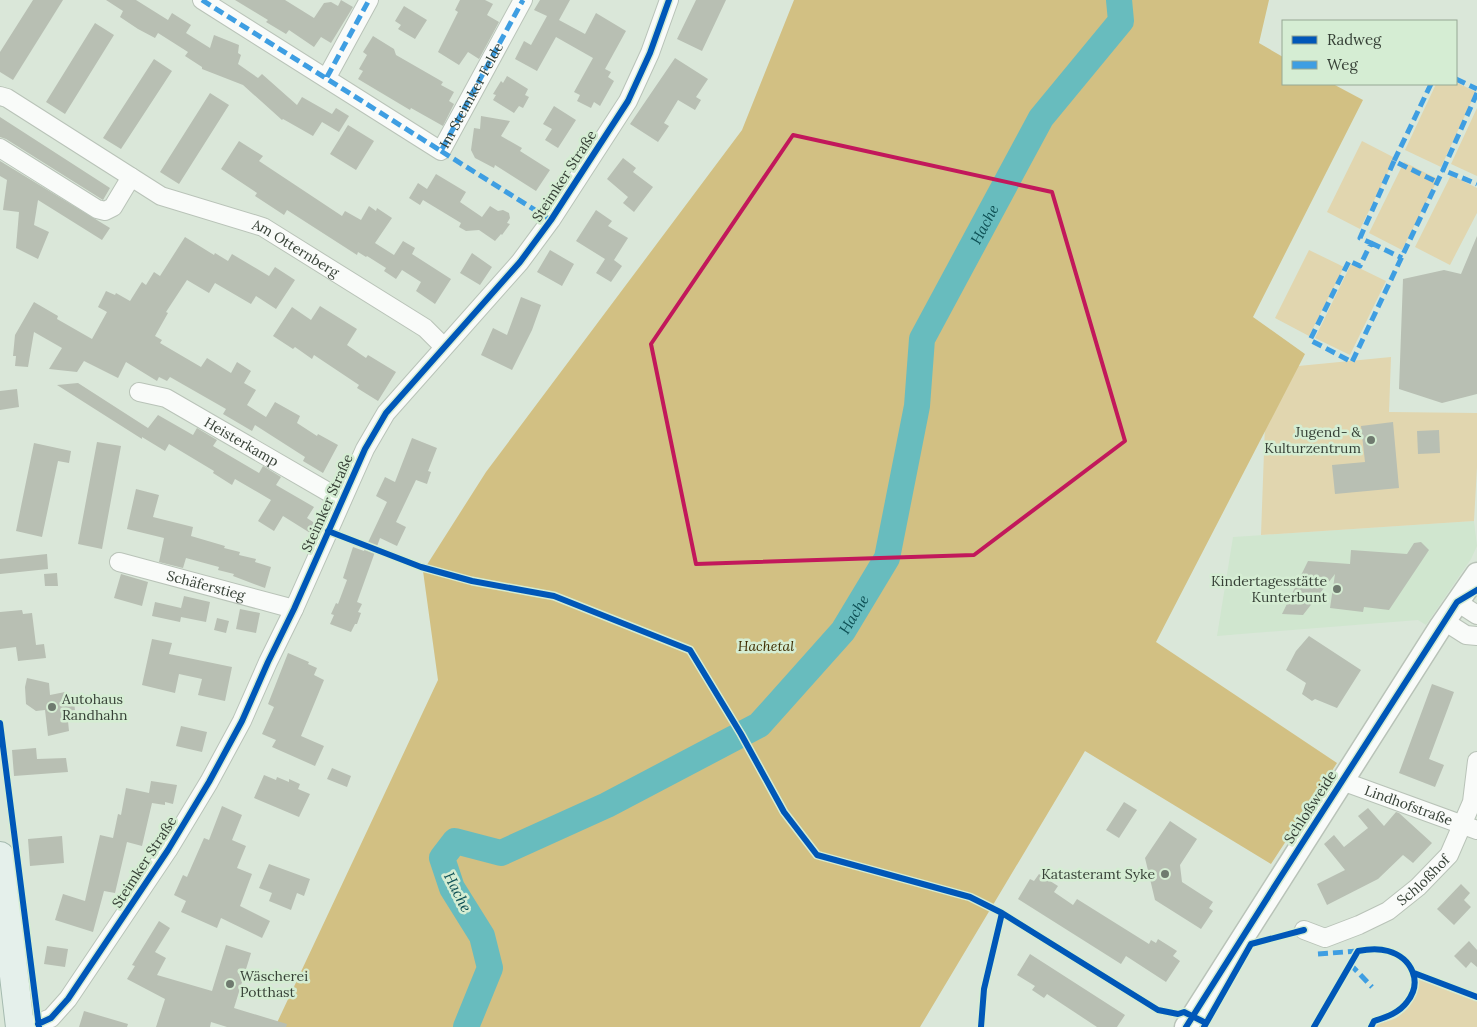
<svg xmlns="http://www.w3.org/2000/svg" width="1477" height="1027" viewBox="0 0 1477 1027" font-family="Lora,serif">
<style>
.built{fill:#d0e6cf}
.green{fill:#e1d6af}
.forest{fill:#d2c083}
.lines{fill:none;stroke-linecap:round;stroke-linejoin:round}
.river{stroke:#68bcbe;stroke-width:26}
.building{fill:#b8bfb3}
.minor-casing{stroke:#b9c3b8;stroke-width:20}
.tertiary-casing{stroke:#b9c3b8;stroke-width:25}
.primary-casing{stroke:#a4baaf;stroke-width:30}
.minor{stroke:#f9fbf9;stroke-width:18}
.tertiary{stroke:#f9fbf9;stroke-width:22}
.primary{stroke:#e5f0eb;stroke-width:28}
.quiet{stroke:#3e9ee2;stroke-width:5;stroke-dasharray:10 5;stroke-linecap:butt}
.cycleway-casing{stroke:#d5edd3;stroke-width:9}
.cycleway{stroke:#0057b8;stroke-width:6}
.marked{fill:none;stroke:#c2185b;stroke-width:4;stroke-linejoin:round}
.poi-dot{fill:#6f7a6f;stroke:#d5edd3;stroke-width:2}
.labels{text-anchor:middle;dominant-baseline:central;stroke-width:5;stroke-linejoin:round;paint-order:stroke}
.street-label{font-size:14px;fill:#364036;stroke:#d5edd3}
.poi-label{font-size:14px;fill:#364036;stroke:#d5edd3;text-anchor:end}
.park-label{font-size:14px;font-style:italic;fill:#3f2d02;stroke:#d5edd3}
.water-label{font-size:15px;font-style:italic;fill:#0d4f54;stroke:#d5edd3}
</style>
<rect width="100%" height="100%" fill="#dae7d9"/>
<!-- built -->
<path class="built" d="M1474 521 1477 546 1471 559 1426 625 1418 620 1217 636 1233 537Z"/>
<!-- green -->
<path class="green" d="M1456 82 1476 92 1441 167 1405 150 1436 84H1456Z
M1477 108V176L1451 164Z
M1362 141 1395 158 1360 229 1327 212Z
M1404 162 1438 179 1402 250 1369 233Z
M1451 175 1477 188V213L1450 265 1415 247Z
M1309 250 1344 267 1309 336 1275 318Z
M1351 264 1386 281 1350 355 1315 338Z
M1391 357 1389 412 1477 413V467L1474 521 1261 535 1267 369Z
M1419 978 1477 1001V1027H1375L1377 1024C1383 1022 1390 1021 1396 1018 1408 1011 1420 992 1419 978Z"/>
<!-- forest -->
<path class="forest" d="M794 0H1269L1259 43 1283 57V84H1333L1363 100 1253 317 1305 354 1156 642 1337 763 1271 864 1085 751 920 1027H275L438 680 423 571 486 472 742 130Z"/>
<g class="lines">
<!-- river -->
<path class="river" id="s1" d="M466 1027 490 968 482 936 452 888 442 858 455 841 501 853 607 805 759 725 843 631 887 558 917 406 922 339 1041 118 1121 21 1119 0"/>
</g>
<!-- building -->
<path class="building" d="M33 0H63L13 80 0 72V52Z
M106 0H136L168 20 172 13 191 25 186 33 210 48 214 35 239 45 238 53 241 55 238 64 258 78 262 74 297 105 302 97 332 114 336 108 349 116 339 132 322 122 313 136 283 119 282 120 243 85 202 69V67L185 56 188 52 158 33 155 38 138 29 120 17 123 11Z
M235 0H285L314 18 324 3 331 2 338 6 341 0 353 7 331 43 321 37 314 47 289 30 286 34 266 22 268 20Z
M460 0H485L493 4 487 15 499 22 479 59 468 52 459 65 438 52 458 12 455 10Z
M540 0H570L559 20 585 34 596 13 626 31 605 69 611 72 608 77 614 81 600 106 594 102 591 108 577 101 580 95 574 92 593 58 556 37 537 71 515 59 524 41 531 45 547 16 534 10Z
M696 0H726L702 51 677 39Z
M404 6 427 20 415 39 398 29 401 25 395 21Z
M95 23 114 35 65 114 46 102Z
M373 36 394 49 396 55 443 82 441 85 454 92 449 101 454 104 443 126 411 108 410 110 358 79 363 71 359 69 367 55 363 52Z
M675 58 708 79 696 97 701 100 695 110 678 100 664 123 669 126 658 142 630 124Z
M154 59 172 71 121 149 103 138Z
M507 76 528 89 525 95 529 97 523 108 519 106 514 113 493 100 496 95 493 94 501 81 503 83Z
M210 93 229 105 179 184 160 172Z
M554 106 576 120 558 148 545 140 552 129 543 124Z
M481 116 510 121 501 136 522 148 520 151 550 170 536 191 495 165 494 168 475 158 471 150 474 128 480 129Z
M0 117 110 188 103 200 6 139 0 137Z
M348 125 374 141 356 170 330 154Z
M239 141 263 156 259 161 342 216 345 211 361 220 369 206 376 211 377 208 392 218 375 243 394 255 403 241 415 248 412 254 451 279 435 304 416 291 421 282 402 270 396 279 384 271 386 268 367 256 366 257 358 252 357 255 287 210 284 215 255 196 257 193 221 169Z
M623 158 636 168 633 172 653 187 634 212 623 203 628 197 607 179Z
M0 161 110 228 102 240 38 200 34 225 49 232 38 259 16 248 19 212 3 210 7 180 0 176Z
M436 174 466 192 460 202 482 217 490 206 498 211 503 210 509 213 510 218 507 223 510 224 502 235 501 234 495 241 479 230 466 231 459 227 461 223 423 200 420 205 409 198 418 183 427 189Z
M596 210 612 221 608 226 628 238 614 260 622 266 611 282 596 273 605 259 576 241Z
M1477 236V394L1442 403 1399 389 1403 279 1444 270 1461 274Z
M185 237 214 255 215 253 228 261 232 254 269 276 275 267 295 280 276 309 256 296 251 304 215 283 209 293 187 280 166 312 168 313 155 336 162 340 160 343 201 367 207 358 231 373 237 362 251 371 244 383 256 390 247 405 266 417 275 402 300 416 297 423 317 436 318 434 338 445 323 473 303 461 305 457 255 425 252 431 223 414 226 409 170 377 167 381 159 377 157 381 126 362 118 378 84 361 77 372 49 369 62 348 34 332 28 367 15 366 16 356H13L15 335 34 302 58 316 57 319 92 339 107 312 98 307 106 291 115 295 116 293 130 301 142 282 146 285 154 272 160 276Z
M550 250 574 264 562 286 537 272Z
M472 253 492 267 480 285 460 273Z
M521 297 541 305 532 330 512 370 481 355 493 328 507 335Z
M320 306 357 329 347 345 366 358 368 355 396 372 378 401 357 388 359 385 314 355 312 359 295 347 293 349 273 336 292 307 311 320Z
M78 383 148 428 158 415 193 435 197 428 217 440 213 446 259 473 263 466 281 477 276 485 314 507 307 518 319 526 315 536 283 516 274 531 258 521 271 500 235 479 232 485 213 473 214 471 169 444 165 451 142 437V439L57 385Z
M17 389 19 407 0 410V391Z
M1393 422 1399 488 1335 494 1332 465 1365 462 1361 426Z
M1439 430 1440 453 1418 454 1417 431Z
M412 438 437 448 428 471 431 472 427 484 416 480 396 522 406 527 397 546 380 538 357 602 362 604 358 612 361 613 357 624H355L351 632 330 624 334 615 331 614 336 603 338 604 347 580 343 578 353 547 364 551 387 502 376 496 385 477 395 482Z
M97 442 121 446 102 549 78 544Z
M34 443 71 451 69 463 58 461 42 537 16 531Z
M136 489 159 495 153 517 193 527 191 536 225 546 224 548 240 552 239 555 256 559 255 562 271 567 265 588 233 576 234 574 218 570 219 567 186 558 183 568 159 562 164 538 127 529Z
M1421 542 1429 550 1389 610 1364 607 1363 612 1330 608 1335 574 1303 615 1282 614 1308 561 1350 564 1351 550 1407 554 1414 543Z
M47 554 48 569 0 574V559Z
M57 573 58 586H45L44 574Z
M121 574 148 582 142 606 114 598Z
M184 596 210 602 206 622 181 617 180 622 152 616 155 602 181 608Z
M240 609 260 613 256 633 236 629Z
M22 610 23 614 32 613 36 645 44 644 46 658 18 661 16 647 0 649V612Z
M217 618 229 621 226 633 214 630Z
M1309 636 1361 670 1337 708 1315 699 1312 701 1302 694 1306 683 1286 670 1296 651Z
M152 639 172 643 169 654 232 667 225 701 198 695 202 679 179 674 175 693 142 685Z
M288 653 309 662 308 664 317 668 314 675 324 680 301 736 324 746 315 766 272 747 276 740 262 734 274 707 268 704Z
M27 678 49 683 50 695 65 692V697L73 695 75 710 67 711 69 731 48 736 45 710 36 711 26 704 25 687Z
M1432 684 1454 692 1429 759 1444 765 1435 787 1399 773Z
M181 726 207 732 202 752 176 746Z
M36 748 37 759 66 758 68 772 14 776 12 750Z
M332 768 351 776 347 787 327 779Z
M264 775 276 780 277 777 289 782V779L300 784 298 789 310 794 299 817 254 798Z
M151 781 177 785 173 804 165 802V805L152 803 142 846 127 842 115 893 104 891 93 932 55 920 63 894 85 901 100 835 113 838 118 814 121 815 126 788 149 793Z
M1124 802 1137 810 1119 838 1106 830Z
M222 806 242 815 232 840 246 846 237 868 252 874 240 906 270 921 262 938 221 918 217 928 181 912 186 901 174 895 183 875 187 877 204 838 209 840Z
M1368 808 1384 826 1396 812 1399 813 1432 843 1413 863 1403 855 1378 879 1327 905 1317 884 1345 870 1324 844 1334 835 1344 847 1368 828 1358 816Z
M1170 821 1197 839 1180 865 1182 882 1213 902 1209 908 1213 911 1201 929 1155 900 1145 858Z
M62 836 64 863 30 866 28 839Z
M269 864 310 879 304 896 297 893 291 910 269 901 272 893 259 888Z
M1039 874 1058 886 1054 892 1073 905 1077 899 1149 944 1151 940 1156 943 1158 939 1177 951 1173 956 1180 961 1166 982 1126 956 1121 964 1018 899 1030 879 1034 881Z
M1461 884 1470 893 1464 900 1471 907 1454 925 1437 909Z
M159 921 170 928 155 952 166 958 157 975 212 991 226 945 251 953 234 1008 287 1024 286 1027H227L211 1022 210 1027H156L165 999 127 979 135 966 132 965Z
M1469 941 1477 950V967L1471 962 1466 968 1454 956Z
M47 946 68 949 65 967 44 964Z
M1030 954 1125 1015 1117 1027H1097L1047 994 1044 998 1032 990 1035 986 1017 975Z
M84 1011 128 1024 127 1027H79Z"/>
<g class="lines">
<!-- minor casing -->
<g class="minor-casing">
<g id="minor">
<path id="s2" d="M202 0 441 151 523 0"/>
<path d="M327 77 369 0"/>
<path id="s3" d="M0 96 7 98 161 196 263 227 425 328 444 347"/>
<path d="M0 148 97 209 105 211 113 207 131 177"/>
<path id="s4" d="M139 392 166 398 342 500"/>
<path id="s5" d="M119 562 294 609"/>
<path d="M1457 602 1477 615"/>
<path d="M1444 621 1466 635 1477 636"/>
<path id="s6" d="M1342 781 1477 830"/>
<path id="s7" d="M1304 930 1325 938 1359 925 1388 911 1418 887 1449 855 1472 802 1477 761"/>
<path d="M28 1027 51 1018 68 999 168 850 209 782 242 721 268 662 294 609 365 449 386 413 520 262 551 220 628 101 650 53 669 0"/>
</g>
</g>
<!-- tertiary casing -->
<g class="tertiary-casing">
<path id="tertiary" d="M1186 1027 1441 626 1477 574"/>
</g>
<!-- primary casing -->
<g class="primary-casing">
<path id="primary" d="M0 856 20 1027"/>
</g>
<!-- minor -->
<use href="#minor" class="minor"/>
<!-- tertiary -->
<use href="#tertiary" class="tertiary"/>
<!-- primary -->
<use href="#primary" class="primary"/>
<!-- quiet -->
<path class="quiet" d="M202 0 441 151 523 0
M327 77 369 0
M1456 79 1477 89
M1431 84 1394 161 1437 182
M1477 93 1443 170 1477 184
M441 151 551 220
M1394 161 1360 238 1371 243 1360 266 1349 261 1310 340 1352 362 1443 170
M1371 243 1402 258
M1318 954 1358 951
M1350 964 1372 987"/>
<!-- cycleway casing -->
<g class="cycleway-casing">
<path id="cycleway" d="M328 531 421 567 472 581 554 596 690 650 741 734 784 812 817 855 970 897 1002 913 1158 1010 1178 1014 1184 1012 1206 1023
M0 723 39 1027
M1414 973 1477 997
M38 1024 51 1018 68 999 168 850 209 782 242 721 268 662 294 609 365 449 386 413 520 262 551 220 628 101 650 53 669 0
M981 1027 984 989 1002 913
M1186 1027 1278 881 1457 602 1477 590
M1204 1027 1251 944 1304 930
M1314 1027 1358 951C1368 949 1378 948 1388 951 1412 958 1423 982 1407 1002 1399 1013 1386 1017 1374 1021L1371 1027"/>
</g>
<!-- cycleway -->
<use href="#cycleway" class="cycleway"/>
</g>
<!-- marked area -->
<path class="marked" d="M793 135 1052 192 1125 441 974 555 696 564 651 344Z"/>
<!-- markers -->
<g class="poi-dot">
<circle cx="1371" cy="440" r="5"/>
<circle cx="1337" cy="589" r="5"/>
<circle cx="52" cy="707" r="5"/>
<circle cx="1165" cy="874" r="5"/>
<circle cx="230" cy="984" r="5"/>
</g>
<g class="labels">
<!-- street labels -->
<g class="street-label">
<text stroke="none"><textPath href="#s2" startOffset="346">Im Steimker Felde</textPath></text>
<text transform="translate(564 176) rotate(-57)">Steimker Straße</text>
<text stroke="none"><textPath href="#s3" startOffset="335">Am Otternberg</textPath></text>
<text stroke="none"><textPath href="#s4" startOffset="115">Heisterkamp</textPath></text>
<text transform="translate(327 503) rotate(-66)">Steimker Straße</text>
<text stroke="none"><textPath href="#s5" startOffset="90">Schäferstieg</textPath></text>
<text stroke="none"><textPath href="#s6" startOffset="71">Lindhofstraße</textPath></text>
<text transform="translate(1310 807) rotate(-57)">Schloßweide</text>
<text transform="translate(144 862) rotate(-57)">Steimker Straße</text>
<text stroke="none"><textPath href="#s7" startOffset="138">Schloßhof</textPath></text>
</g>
<!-- poi labels -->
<g class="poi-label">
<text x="1361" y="432">Jugend- &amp;<tspan x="1361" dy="16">Kulturzentrum</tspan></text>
<text x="1327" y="581">Kindertagesstätte<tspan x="1327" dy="16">Kunterbunt</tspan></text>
<text x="62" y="699" text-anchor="start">Autohaus<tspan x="62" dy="16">Randhahn</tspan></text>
<text x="1155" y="874">Katasteramt Syke</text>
<text x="240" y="976" text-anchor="start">Wäscherei<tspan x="240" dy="16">Potthast</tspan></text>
</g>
<!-- park labels -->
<g class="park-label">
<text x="766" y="646">Hachetal</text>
</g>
<!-- water labels -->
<g class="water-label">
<text stroke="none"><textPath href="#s1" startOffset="1106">Hache</textPath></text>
<text stroke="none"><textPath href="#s1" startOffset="688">Hache</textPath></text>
<text transform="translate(458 892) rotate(63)">Hache</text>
</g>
</g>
<!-- legend -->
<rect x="1282" y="20" width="175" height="65" fill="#d5edd3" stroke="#95a894"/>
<rect x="1292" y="36" width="25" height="8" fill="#0057b8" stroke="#95a894"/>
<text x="1327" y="45" font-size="15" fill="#364036">Radweg</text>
<rect x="1292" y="61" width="25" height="8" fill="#3e9ee2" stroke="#95a894"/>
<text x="1327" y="70" font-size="15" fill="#364036">Weg</text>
</svg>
